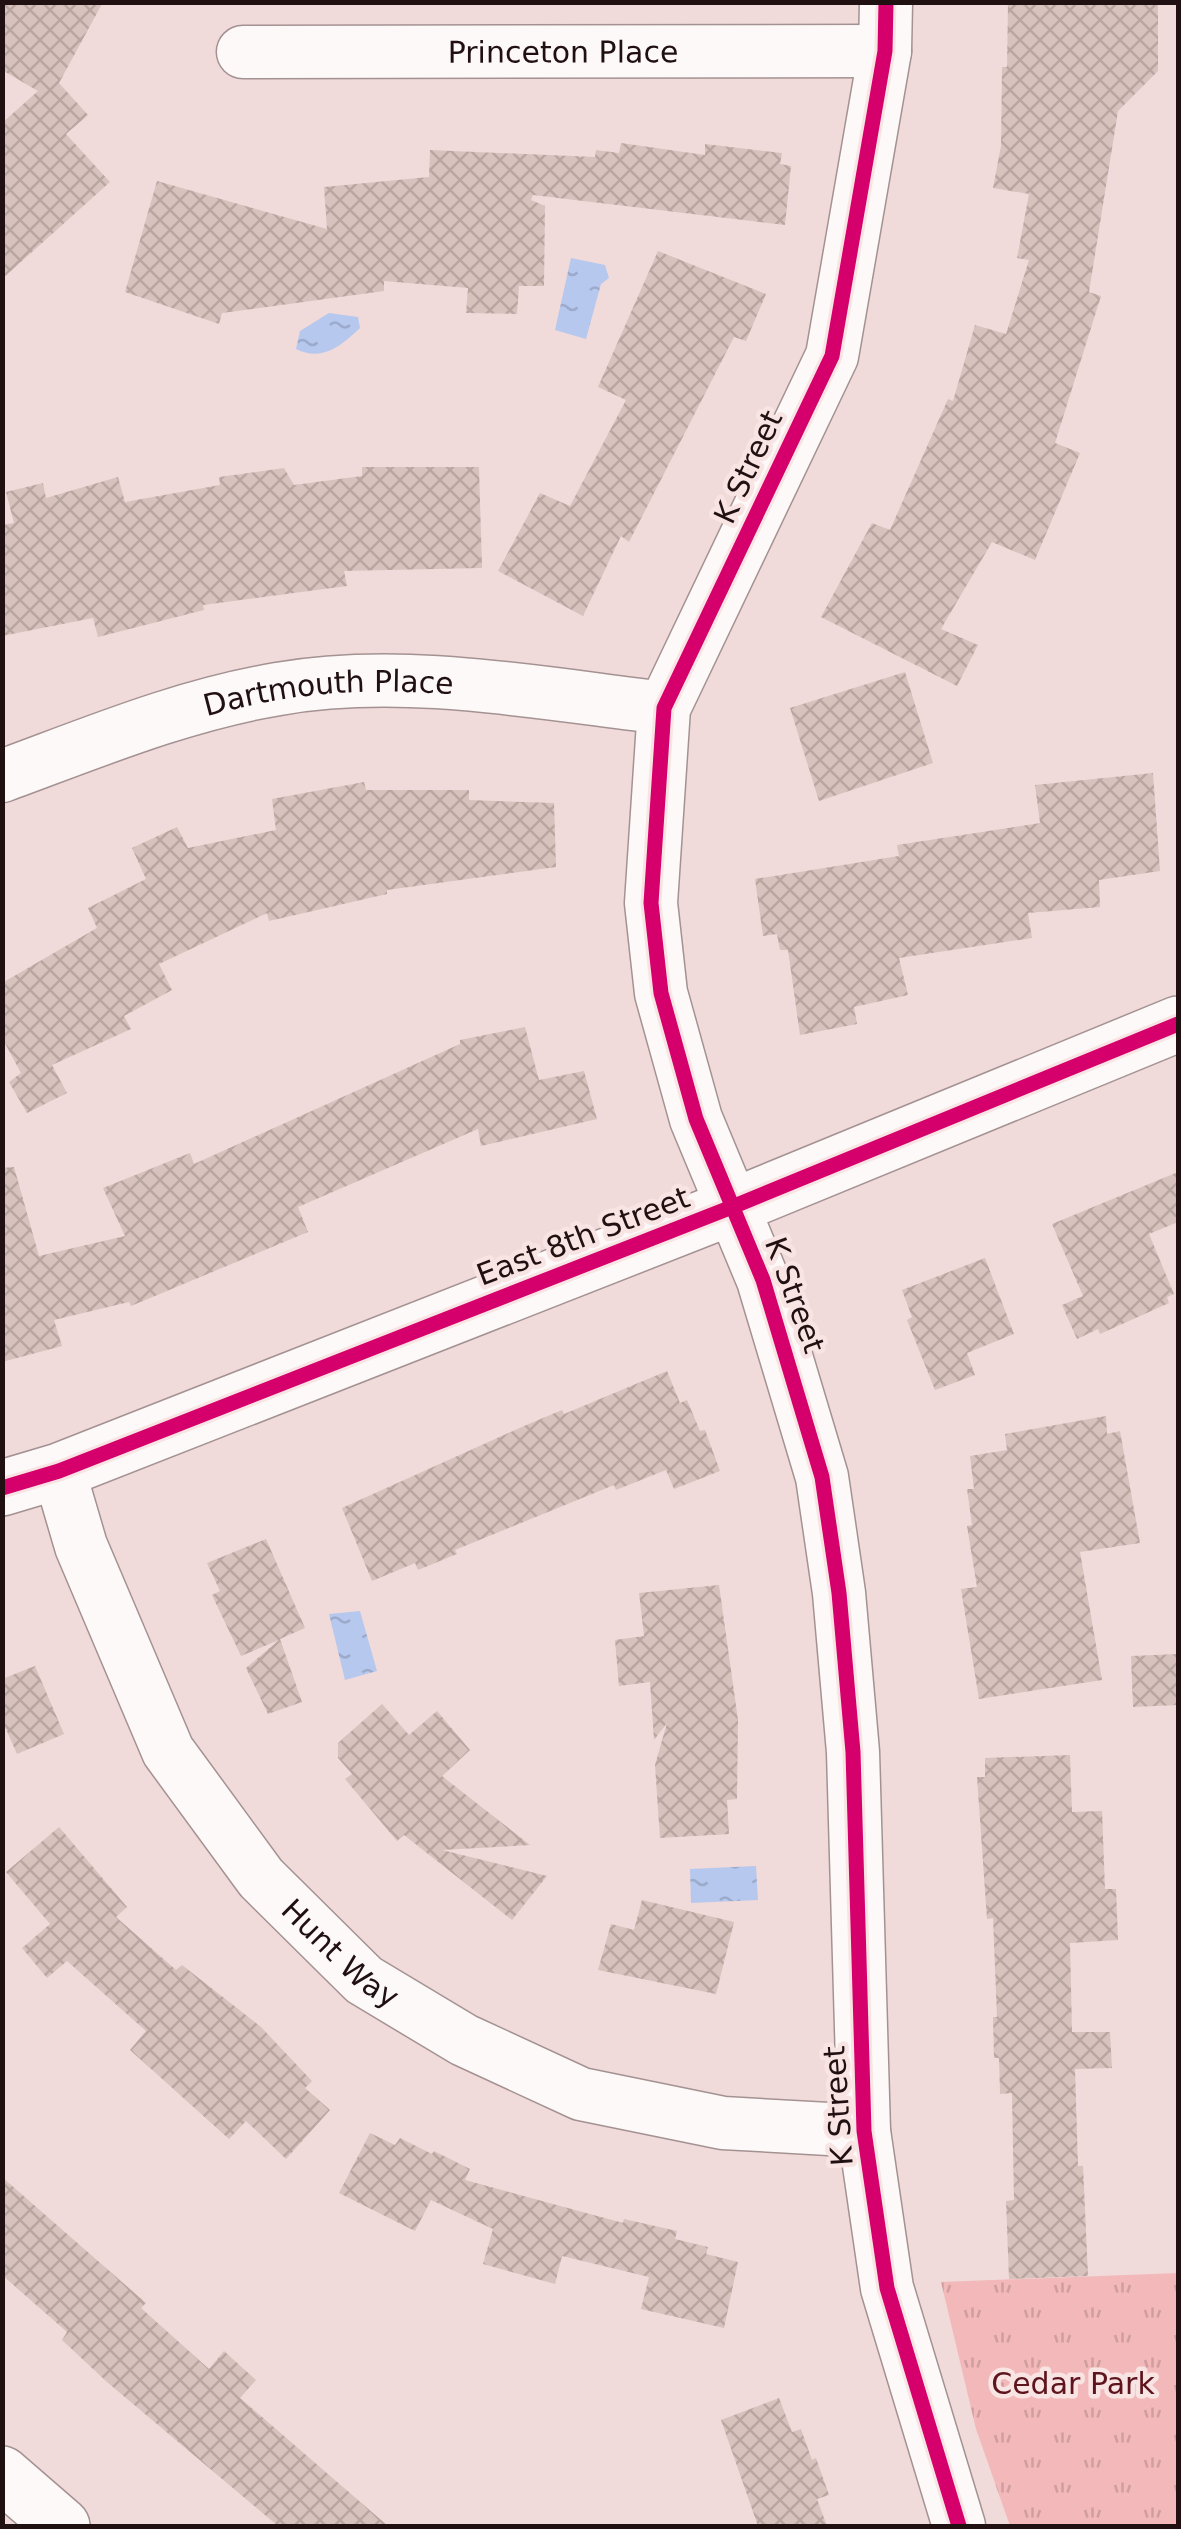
<svg xmlns="http://www.w3.org/2000/svg" width="1181" height="2529" viewBox="0 0 1181 2529" font-family="'DejaVu Sans',sans-serif">
<style>
.park{fill:url(#park-tufts)}
.water{fill:url(#water-ripples)}
.building{fill:url(#building-cross-hatch)}
.lines{fill:none;stroke-linecap:round;stroke-linejoin:round}
.street-casing{stroke:#a49292;stroke-width:55}
.secondary-casing{stroke:#a49292;stroke-width:58}
.street{stroke:#fdf9f9;stroke-width:52}
.secondary{stroke:#fdf9f9;stroke-width:55}
.cycleway-casing{stroke:#f9e4e4;stroke-width:21}
.cycleway{stroke:#d6006c;stroke-width:15}
.labels{text-anchor:middle;dominant-baseline:central;stroke-width:9;stroke-linejoin:round;paint-order:stroke}
.street-label{font-size:30px;fill:#211011;stroke:#f9e4e4}
.park-label{font-size:30px;fill:#5d141d;stroke:#f9e4e4}
</style>
<defs>
<pattern id="park-tufts" width="24" height="20" patternUnits="userSpaceOnUse" patternTransform="scale(2.5)"><rect width="24" height="20" fill="#f3b9ba"/><path d="M3 7l-1-3M5 7V3M7 7l1-3M15 17l-1-3M17 17v-4M19 17l1-3" fill="none" stroke="#d09e9f"/></pattern>
<pattern id="water-ripples" width="26" height="14" patternUnits="userSpaceOnUse" patternTransform="scale(2.5)"><rect width="26" height="14" fill="#b6c8ee"/><path d="M2 4q2-2 4 0t4 0M15 11q2-2 4 0t4 0" fill="none" stroke="#9cabcb"/></pattern>
<pattern id="building-cross-hatch" width="8" height="8" patternUnits="userSpaceOnUse" patternTransform="scale(2.5)"><rect width="8" height="8" fill="#d8c2bd"/><path d="M0 0l8 8M0 8l8-8" fill="none" stroke="#b9a6a1"/></pattern>
</defs>
<rect width="100%" height="100%" fill="#f1dada"/>
<!-- park -->
<path class="park" d="M1178 2273V2526H1010L976 2429 941 2282Z"/>
<!-- water -->
<path class="water" d="M571 258 605 265 609 278 601 284 586 339 555 330Z
M329 313 358 317 360 328C341 346 322 362 296 349L300 331Z
M360 1611 377 1671 345 1680 329 1614Z
M756 1866 758 1900 691 1903 690 1869Z"/>
<!-- building -->
<path class="building" d="M2 2H103L59 83 88 115 66 134 110 182 2 279V123L38 91 2 70Z
M1008 2H1158V71L1118 111 1089 292 1101 296 1055 443 1080 453 1035 560 992 542 941 629 978 645 957 686 821 617 872 523 890 530 948 399 953 401 975 325 1006 334 1029 260 1017 258 1029 194 993 188 1001 146 1002 67H1007Z
M621 143 705 155V144L782 153 780 164 791 166 785 225 533 195 531 200 545 206 544 286H519L517 314 466 313 468 288 384 281V291L222 313 219 324 125 292 157 181 327 229 324 187 429 177 430 150 595 157 596 150 619 153Z
M658 251 766 294 746 341 734 337 629 542 621 536 583 616 498 571 540 493 570 506 626 400 598 387Z
M362 467H479L482 568 344 571 347 586 203 605 204 610 98 637 93 618 2 636V525L14 523 6 492 43 483 46 498 118 477 125 502 220 485 219 477 284 468 294 485 362 476Z
M905 672 933 763 819 801 790 708Z
M1153 773 1160 871 1099 880 1100 907 1028 913 1032 938 899 958 908 995 854 1007 857 1024 800 1035 788 950H780L777 934 763 936 755 879 899 856 897 845 1040 823 1035 785Z
M364 782 366 790H469V800L554 803 556 867 387 890V894L269 921 267 913 159 964 172 990 124 1016 131 1029 52 1065 67 1093 27 1113 9 1082 21 1073 2 1038V983L97 928 88 908 146 879 132 848 177 827 188 848 276 830 272 799Z
M525 1027 539 1080 584 1071 597 1119 481 1146 478 1129 298 1207 308 1232 131 1306 129 1302 54 1320 62 1346 2 1362V1168L14 1167 39 1256 125 1236 103 1188 190 1153 194 1164 460 1044V1040Z
M1178 1172V1222L1149 1234 1174 1294 1167 1297 1169 1303 1100 1334 1098 1329 1077 1339 1062 1305 1083 1296 1052 1224Z
M985 1258 1014 1334 967 1353 975 1375 935 1390 907 1320 912 1317 902 1290Z
M667 1371 680 1403 687 1400 700 1431 705 1430 720 1471 674 1489 666 1470 616 1490 614 1485 455 1550 457 1554 418 1570 415 1563 372 1581 342 1508 524 1426 562 1410 564 1414Z
M1106 1416 1107 1434 1120 1431 1140 1543 1080 1552 1102 1680 979 1699 961 1589 977 1587 967 1526 972 1525 967 1489H974L970 1456 1007 1450 1005 1434Z
M266 1539 305 1628 280 1639 302 1702 268 1714 246 1668 279 1640 241 1656 212 1595 220 1591 207 1563Z
M719 1585 738 1720 737 1799 727 1800 729 1834 660 1838 655 1765 667 1723 654 1740 650 1682 619 1686 615 1640 644 1636 639 1593Z
M1178 1654V1705L1133 1707 1131 1656Z
M35 1666 64 1734 17 1754 2 1720V1679Z
M382 1704 409 1735 437 1711 470 1750 442 1776 530 1845 442 1850 547 1876 512 1920 404 1835 397 1841 345 1779 352 1774 338 1758V1743Z
M1070 1755 1072 1812 1102 1811 1105 1889H1116L1118 1940 1070 1943 1072 2032H1110L1112 2068 1075 2069 1078 2166H1083L1088 2276 1009 2279 1006 2201 1014 2200 1012 2093 1000 2094 999 2058H994L993 2017H997L993 1918 987 1919 977 1777H985V1758Z
M59 1827 127 1907 116 1917 176 1970 182 1965 261 2027 312 2081 305 2088 330 2110 286 2159 246 2121 229 2139 130 2050 146 2031 67 1961 47 1978 22 1948 50 1924 6 1872Z
M642 1900 734 1922 716 1994 598 1970 611 1924 634 1930Z
M370 2133 395 2145 400 2138 432 2154 434 2151 470 2169 465 2180 623 2223 624 2219 677 2231 675 2239 708 2247 706 2254 738 2262 724 2328 641 2309 649 2277 562 2256 555 2284 483 2264 493 2229 431 2200 415 2231 339 2193Z
M2 2177 146 2303 141 2308 209 2369 224 2351 256 2380 240 2398 388 2526H278L107 2382 62 2340 67 2332 2 2275Z
M779 2398 792 2432 801 2429 812 2460 816 2458 829 2495 817 2499 827 2526H758L721 2420Z"/>
<g class="lines">
<!-- street casing -->
<g class="street-casing">
<g id="street">
<path d="M886 2 885 51 832 356 664 708 651 903 661 993 696 1119 763 1280 822 1477 839 1593 853 1752 864 2131 887 2288 959 2526"/>
<path id="s1" d="M243 52 885 51"/>
<path id="s2" d="M2 776C92 743 182 705 278 689 403 667 538 693 664 708"/>
<path id="s3" d="M59 1471 81 1546 168 1751 261 1878 364 1980 464 2040 581 2094 723 2123 864 2131"/>
</g>
</g>
<!-- secondary casing -->
<g class="secondary-casing">
<path id="secondary" d="M2 1488 59 1471 732 1207 1178 1024
M2 2474 62 2526"/>
</g>
<!-- street -->
<use href="#street" class="street"/>
<!-- secondary -->
<use href="#secondary" class="secondary"/>
<!-- cycleway casing -->
<g class="cycleway-casing">
<path id="cycleway" d="M886 2 885 51 832 356 664 708 651 903 661 993 696 1119 763 1280 822 1477 839 1593 853 1752 864 2131 887 2288 959 2526
M2 1488 59 1471 732 1207 1178 1024"/>
</g>
<!-- cycleway -->
<use href="#cycleway" class="cycleway"/>
</g>
<g class="labels">
<!-- street labels -->
<g class="street-label">
<text stroke="none"><textPath href="#s1" startOffset="320">Princeton Place</textPath></text>
<text transform="translate(748 467) rotate(-65)">K Street</text>
<text stroke="none"><textPath href="#s2" startOffset="340">Dartmouth Place</textPath></text>
<text transform="translate(583 1236) rotate(-21)">East 8th Street</text>
<text transform="translate(795 1295) rotate(70)">K Street</text>
<text stroke="none"><textPath href="#s3" startOffset="568">Hunt Way</textPath></text>
<text transform="translate(838 2106) rotate(-94)">K Street</text>
</g>
<!-- park labels -->
<g class="park-label">
<text x="1073" y="2383">Cedar Park</text>
</g>
</g>
<!-- border -->
<rect width="1181" height="2529" fill="none" stroke="#211011" stroke-width="10"/>
</svg>
